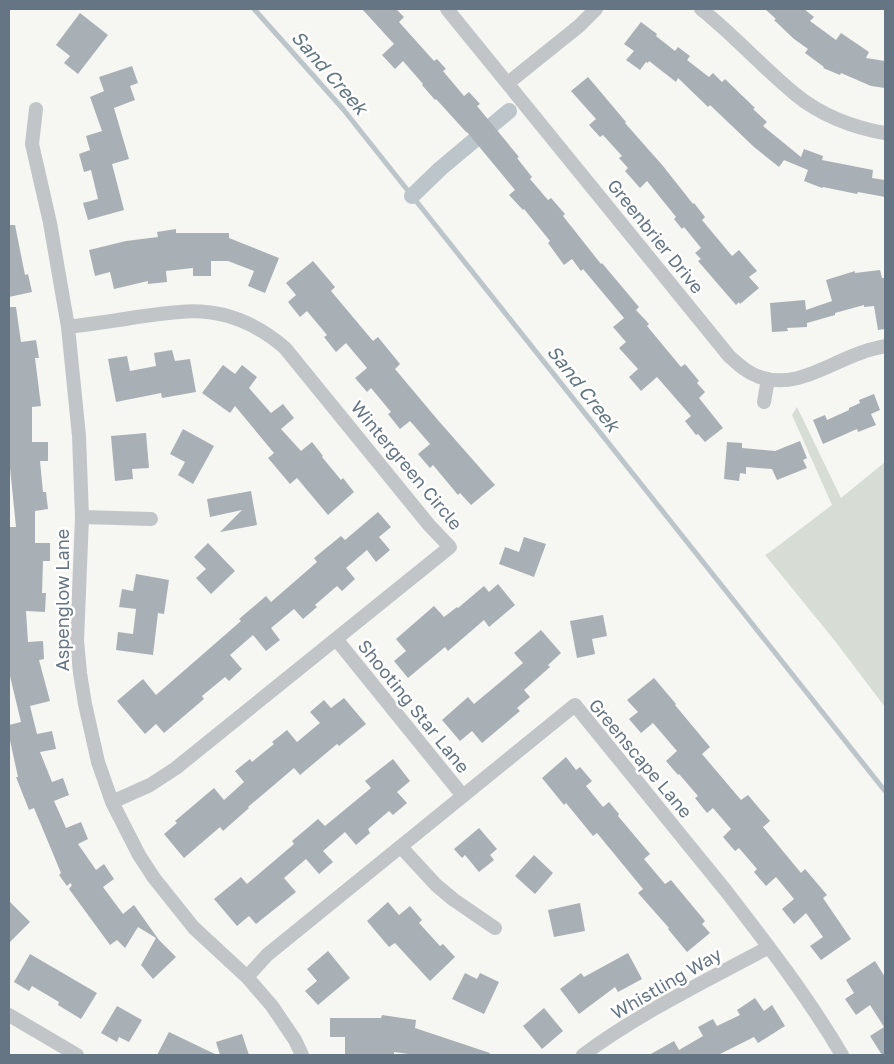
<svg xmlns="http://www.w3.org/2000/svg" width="894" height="1064" viewBox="0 0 894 1064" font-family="'Golos Text',sans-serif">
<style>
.green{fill:#d7ddd4}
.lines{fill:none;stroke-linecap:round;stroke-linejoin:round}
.stream{stroke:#bbc5ca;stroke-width:5}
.canal{stroke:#bbc5ca;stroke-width:16}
.building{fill:#a9b0b5}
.minor{stroke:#c1c5c8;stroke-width:14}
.labels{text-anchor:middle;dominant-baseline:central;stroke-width:5;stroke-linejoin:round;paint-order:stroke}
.street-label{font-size:18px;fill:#667583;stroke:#fff}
.water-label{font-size:19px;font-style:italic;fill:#62777f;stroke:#fff}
</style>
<rect width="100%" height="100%" fill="#f6f6f3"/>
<!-- green -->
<path class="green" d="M797 407 841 498 885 462V707L835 641 765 555 770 552 832 505 792 415Z"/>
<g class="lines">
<!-- stream -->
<path class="stream" d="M254 9 343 109 885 791"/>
<!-- canal -->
<path class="canal" d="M412 196 440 169 509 111"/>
</g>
<!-- building -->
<path class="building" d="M362 9H396L404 17 399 22 434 61 437 59 446 69 443 71 464 96 469 92 480 104 477 106 519 157 517 158 532 177 530 179 548 200 551 198 565 214 563 216 601 264 602 263 639 307 636 310 649 324 647 326 681 367 685 364 699 381 697 383 705 392 699 398 723 428 705 442 698 434 696 435 685 421 691 416 657 377 641 391 629 377 638 369 619 348 626 342 613 327 624 318 583 269 581 271 572 259 564 265 548 243 550 241 524 209 523 210 509 195 515 190 467 132V133L436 99 435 100 422 85 423 84 403 61 395 69 382 55 394 44Z
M765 9H804L814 17 810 21 836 40 841 33 869 52 866 58 885 61V88L871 86 841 73 840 75 823 68 824 67 805 53 808 49 794 39 774 20 776 19Z
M80 13 108 35 78 74 64 63 70 56 56 45Z
M641 22 657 34 656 36 675 51 678 47 690 56 687 60 709 77 713 73 722 82 725 79 755 108 753 109 767 122 763 126 801 157 804 149 823 156 822 160 873 170 872 178 885 180V197L858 192 857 194 823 187 822 188 804 181 808 170 784 160 779 167 754 147 710 105 708 107 678 78 676 82 649 61 648 63 646 62 640 70 626 60 634 51 624 44Z
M132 66 138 83 130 86 135 100 114 108 129 159 112 164 124 210 88 220 83 203 98 199 91 170 84 172 79 154 90 150 86 136 102 131 90 97 104 91 99 77Z
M588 77 626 122 625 123 663 166 693 204 694 203 705 217 702 220 732 256 739 250 757 271 749 277 759 288 740 304 739 302 736 305 698 261 701 259 695 253 701 248 684 227 682 229 674 219 676 217 647 181 640 188 625 171 628 168 619 158 622 156 603 135 600 137 589 125 596 119 571 91Z
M9 225H15L25 275 28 274 32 292 9 297Z
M176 229V233H229V238L279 258 265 293 248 286 254 271 228 261H211V276H193V268L166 271 167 282 148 284V281L114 289 110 272 95 276 89 250 126 241 158 237 157 232Z
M313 261 335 287 331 291 373 341 378 337 400 364 395 369 437 419 495 485 471 505 460 493 458 495 433 465 430 468 418 454 430 444 410 421 400 429 388 414 391 412 371 388 367 392 355 378 367 368 346 343 336 352 324 337 327 335 307 311 300 317 288 302 296 295 286 283Z
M880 270 882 278H885V329L878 330 874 306 864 307V305L835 313V315L807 323V327L787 328 788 331 772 332 770 303 805 300 806 310 832 301 826 280 855 271V273Z
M9 307H16L21 342 36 340 39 358H35L41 406 32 407V442H48V461H40L43 492H46L48 509 35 511V543H50V561H43L42 593H46L45 612 26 611 28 642 43 641 44 659 39 660 50 701 30 706 37 734 52 731 56 749 40 752 52 782 63 778 69 795 54 801 66 828 81 822 88 839 78 844 96 870 104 864 114 879 103 887 123 914 134 905 159 940 176 957 153 979 141 965 156 938 138 927 125 948 117 940 110 945 69 889 72 885 70 883 67 886 59 875 61 873 34 808 29 810 16 777H18L9 736V725L21 722 9 672V527H16L9 458Z
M172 350 175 361 190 359 196 392 162 398 161 393 116 402 108 359 127 356 130 371 156 366 154 353Z
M223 365 235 374 242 365 257 377 249 388 271 413 283 404 294 418 281 429 301 451 312 442 323 456 322 457 341 480 343 478 354 492 328 515 297 478 290 484 268 458 274 453 235 406 230 413 202 393Z
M874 394 880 410 871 414 876 425 858 432 857 429 823 444 813 420 825 415 827 420 849 410V408L860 403 859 400Z
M183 429 214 446 193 484 178 475 185 462 170 454Z
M146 433 149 468 132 469 133 479 115 481 111 436Z
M800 441 807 458 803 460 807 468 777 480 772 469 746 467V474L740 473 739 481 724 479 727 442 742 443V448L775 451Z
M251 491 257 525 220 532 242 510 210 517 207 499Z
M378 512 391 527 379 537 390 550 376 562 367 550 346 568 355 579 342 591 337 586 315 605 317 607 303 619 294 609 271 628 280 640 266 651 253 635 230 655 242 669 229 681 225 677 202 696 204 699 164 733 156 724 145 734 117 701 143 679 156 695 241 621 239 619 266 596 271 602 317 562 314 558 341 536 345 540Z
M524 537 546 544 534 577 499 564 505 547 519 552Z
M208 543 235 571 211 594 196 578 206 569 194 557Z
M136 574 169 580 164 614 158 613 153 655 116 650 118 632 133 634 136 609 119 607 122 589 133 591Z
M498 584 515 605 489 627 484 620 448 651 445 647 408 678 394 661 406 651 396 639 434 606 444 617 457 607 458 608 484 586 489 592Z
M603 615 607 636 592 639 595 654 577 658 570 621Z
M541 630 561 653 548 665 550 667 524 690 530 697 517 708 520 711 482 743 472 731 460 741 442 720 468 697 474 704 523 663 514 653Z
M654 678 676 704 675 705 710 747 702 754 741 800 748 795 770 821 763 827 801 873 805 869 827 895 823 898 851 939 821 960 810 946 823 937 806 913 794 924 782 909 794 899 776 877 766 886 754 872 757 869 739 848 735 851 723 837 731 829 713 808 707 813 695 798 698 796 679 774 678 775 666 761 677 751 653 723 641 733 629 719 638 712 627 700Z
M344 698 366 724 339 746 337 744 300 775 294 768 248 807 249 808 223 831 220 827 184 858 164 834 177 823 175 821 214 788 224 800 244 782 235 771 250 759 252 762 274 744 272 742 287 730 297 742 320 723 310 712 324 700 331 708Z
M566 757 576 770 580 767 592 781 586 786 603 807 609 802 619 814 618 816 650 854 644 859 665 884 671 880 705 921 702 924 710 933 687 952 668 929 669 928 638 893 643 889 597 833 593 836 566 803 564 805 542 778Z
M393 759 410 781 397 792 407 803 393 815 389 811 368 829 370 833 356 845 345 832 323 851 333 862 319 874 306 859 284 878 296 892 256 924 249 916 237 926 214 899 241 877 247 884 294 844 292 841 318 819 325 826 371 788 365 781Z
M479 828 497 849 490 855 494 860 479 872 465 855 462 858 454 849Z
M534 855 553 873 535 894 515 876Z
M9 901 30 922 9 943Z
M388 902 399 915 410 906 422 920 419 923 440 946 443 944 455 957 430 981 395 943 389 947 367 921Z
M580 903 585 931 554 937 548 910Z
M328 951 350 978 318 1005 305 991 317 981 307 969Z
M628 953 642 979 618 992 615 987 579 1014 560 989 581 973 584 977Z
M30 954 97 993 81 1019 58 1005 59 1002 32 986 29 991 14 982Z
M875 961 885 977V1055H882L870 1036 884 1027 870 1005 856 1015 845 999 854 993 846 980Z
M465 973 477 979 480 973 499 982 484 1014 452 999Z
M755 998 764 1011 772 1005 785 1026 758 1043 754 1037 718 1055H649L674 1041 679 1050 703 1036 698 1027 713 1019 717 1026 740 1015 737 1010Z
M117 1006 142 1020 129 1042 119 1037 117 1042 101 1033Z
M544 1008 563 1031 542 1049 523 1026Z
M382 1015 416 1020 415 1028 490 1053 489 1055H416L394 1052V1055H345V1037H330V1018H381Z
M169 1032 217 1055H157Z
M242 1034 249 1055H220L216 1042Z"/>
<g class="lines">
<!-- minor -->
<path class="minor" d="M447 9 729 356C738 364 746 372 757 376 795 391 829 363 863 352 870 349 878 348 885 346
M701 9C734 35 762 67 795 94 820 115 854 128 885 133
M508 83 579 26 596 9
M36 109 32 144 50 223 68 327 79 436 82 517 77 641 80 673 85 704 98 762 112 802 139 855 154 878 194 928 247 977 272 1006 295 1040 302 1055
M68 327C91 324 114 321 137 317 151 315 165 313 179 312 219 308 255 322 285 348L429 525 450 547 176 768 150 785 112 802
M764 402 768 379
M82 517 151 519
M336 639 463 796
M401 847 436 885 454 900 495 928
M247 977 267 955 575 705 726 891C767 944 808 997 842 1055
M9 1015 77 1055
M583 1055C641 1012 706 981 769 947"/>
</g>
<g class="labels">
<!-- street labels -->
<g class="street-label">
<text transform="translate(656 236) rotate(51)">Greenbrier Drive</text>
<text transform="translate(407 465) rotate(50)">Wintergreen Circle</text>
<text transform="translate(62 600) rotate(-90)">Aspenglow Lane</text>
<text transform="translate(414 706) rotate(51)">Shooting Star Lane</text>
<text transform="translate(641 758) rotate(50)">Greenscape Lane</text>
<text transform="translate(666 983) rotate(-30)">Whistling Way</text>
</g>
<!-- water labels -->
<g class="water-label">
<text transform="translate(330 72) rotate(49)">Sand Creek</text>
<text transform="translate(584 388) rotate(52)">Sand Creek</text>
</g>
</g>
<!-- border -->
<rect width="894" height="1064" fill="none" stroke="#667583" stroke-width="20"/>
</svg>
